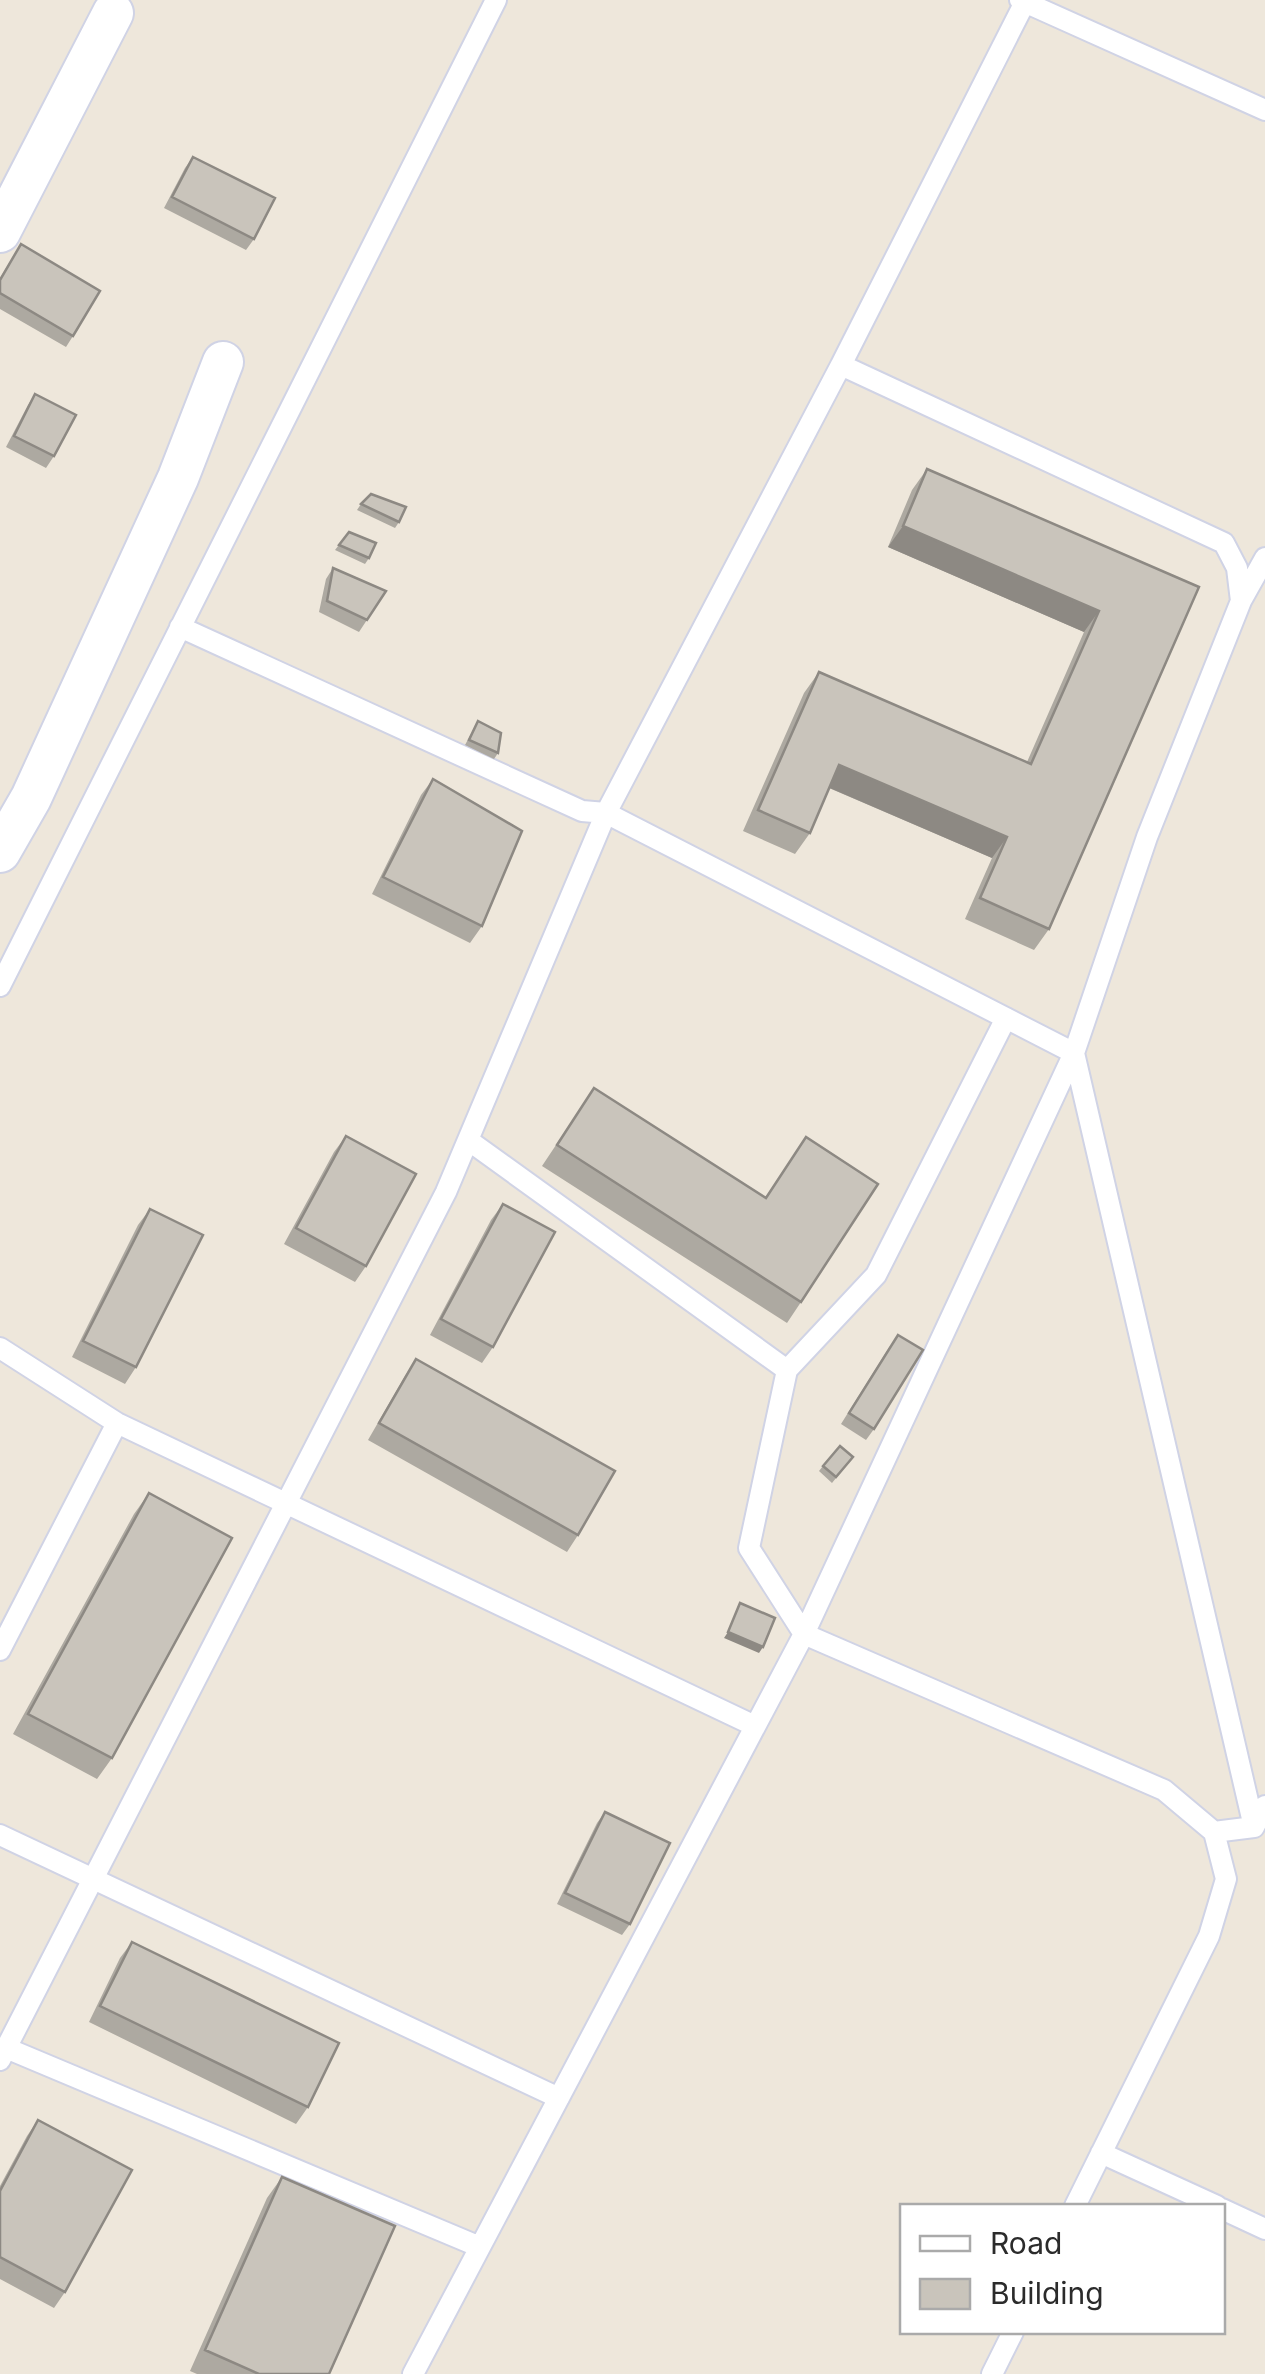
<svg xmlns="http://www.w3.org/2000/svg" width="1265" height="2374" viewBox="0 0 1265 2374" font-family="Inter,sans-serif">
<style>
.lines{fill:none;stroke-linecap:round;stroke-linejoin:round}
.service-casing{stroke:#d0d3e5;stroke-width:24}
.minor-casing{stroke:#d0d3e5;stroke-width:44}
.service{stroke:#fff;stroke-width:20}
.minor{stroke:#fff;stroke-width:40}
.wall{fill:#ada9a1}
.shaded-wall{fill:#8d8983}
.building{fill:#c9c4bb;stroke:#8d8983;stroke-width:2.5}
</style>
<rect width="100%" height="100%" fill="#eee7db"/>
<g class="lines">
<!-- service casing -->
<g class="service-casing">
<path id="service" d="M1020 0 1265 110
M841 365 1026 0
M1241 601 1265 558
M180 627 582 811 606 813 1074 1053
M0 986 496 0
M1006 1018 876 1275 787 1370 749 1548 804 1634 1164 1790 1214 1832 1226 1879 1209 1936 1075 2206
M1074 1053 1254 1827
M468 1140 787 1370
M0 1348 117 1423 755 1726
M0 1650 117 1423
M1214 1832 1254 1827 1265 1806
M0 1835 559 2098
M6 2048 480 2247
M0 2060 446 1192 606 813 841 365 1224 543 1237 568 1241 601 1147 837 1074 1053 804 1634 413 2374
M1101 2153 1217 2206
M1222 2209 1265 2229
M992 2374 1013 2332"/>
</g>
<!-- minor casing -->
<g class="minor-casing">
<path id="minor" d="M0 232 113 13
M0 852 31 798 178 478 223 362"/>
</g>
<!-- service -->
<use href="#service" class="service"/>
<!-- minor -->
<use href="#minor" class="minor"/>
</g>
<!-- wall -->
<path class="wall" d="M193 157 254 239 246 250 164 208 185 168Z
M21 244 73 336 66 347 0 309V278Z
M35 394 54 456 46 468 6 447 28 405Z
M927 469 1199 587 1049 929 1034 950 965 919 992 858 829 788 810 833 795 854 743 831 804 693 819 672 1027 762 1084 632 888 547 912 490Z
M361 504 399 522 395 528 357 510Z
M349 532 369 558 365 564 335 550Z
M333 568 386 591 359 632 319 612 326 579Z
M478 721 498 753 494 759 465 745Z
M433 779 482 926 470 943 372 894 421 795Z
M594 1088 765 1198 806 1137 801 1302 787 1323 542 1166Z
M346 1136 366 1266 355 1282 284 1244 334 1152Z
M503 1204 493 1347 482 1363 430 1335 491 1220Z
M150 1209 136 1367 125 1384 72 1357 138 1225Z
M890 1346 874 1429 866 1440 841 1424Z
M416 1359 578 1535 567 1552 368 1440 405 1376Z
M853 1457 832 1483 819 1471 823 1466Z
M149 1493 112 1758 97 1779 13 1734 134 1514Z
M605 1812 630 1924 622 1935 557 1904 597 1823Z
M132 1942 308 2107 296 2124 89 2022 120 1958Z
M38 2120 65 2292 54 2308 0 2279V2186L27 2136Z
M282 2177 329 2374H197L190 2371 267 2198Z"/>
<!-- shaded-wall -->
<path class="shaded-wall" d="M903 526 1099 611 1084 632 888 547Z
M839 765 1007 837 992 858 825 786Z
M728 1632 763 1647 759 1653 724 1638Z"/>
<!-- building -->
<path class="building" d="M193 157 275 198 254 239 172 197Z
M21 244 100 291 73 336 0 293V280Z
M35 394 76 415 54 456 14 436Z
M927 469 1199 587 1049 929 980 898 1007 837 839 765 810 833 758 810 819 672 1031 764 1099 611 903 526Z
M371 494 406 507 399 522 361 504Z
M349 532 376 543 369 558 339 545Z
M333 568 386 591 367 620 327 601Z
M478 721 501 733 498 753 469 740Z
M433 779 522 831 482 926 383 877Z
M594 1088 766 1198 806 1137 878 1184 801 1302 557 1145Z
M346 1136 416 1174 366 1266 296 1228Z
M503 1204 555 1232 493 1347 441 1319Z
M150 1209 203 1235 136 1367 83 1341Z
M898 1335 923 1350 874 1429 849 1413Z
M416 1359 615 1471 578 1535 379 1423Z
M840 1446 853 1457 836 1477 823 1466Z
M149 1493 232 1538 112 1758 28 1714Z
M740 1603 775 1618 763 1647 728 1632Z
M605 1812 670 1843 630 1924 565 1893Z
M132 1942 339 2043 308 2107 100 2006Z
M38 2120 132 2170 65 2292 0 2257V2191Z
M282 2177 395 2226 329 2374H259L205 2350Z"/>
<!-- legend -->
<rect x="900" y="2204" width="325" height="130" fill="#ffffff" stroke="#aaaaaa" stroke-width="2.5"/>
<rect x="920" y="2236" width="50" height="15" fill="#ffffff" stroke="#aaaaaa" stroke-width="2.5"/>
<text x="990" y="2254" font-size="30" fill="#2b2b2b">Road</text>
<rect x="920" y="2279" width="50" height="30" fill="#c9c4bb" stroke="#aaaaaa" stroke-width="2.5"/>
<text x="990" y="2304" font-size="30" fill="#2b2b2b">Building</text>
</svg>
